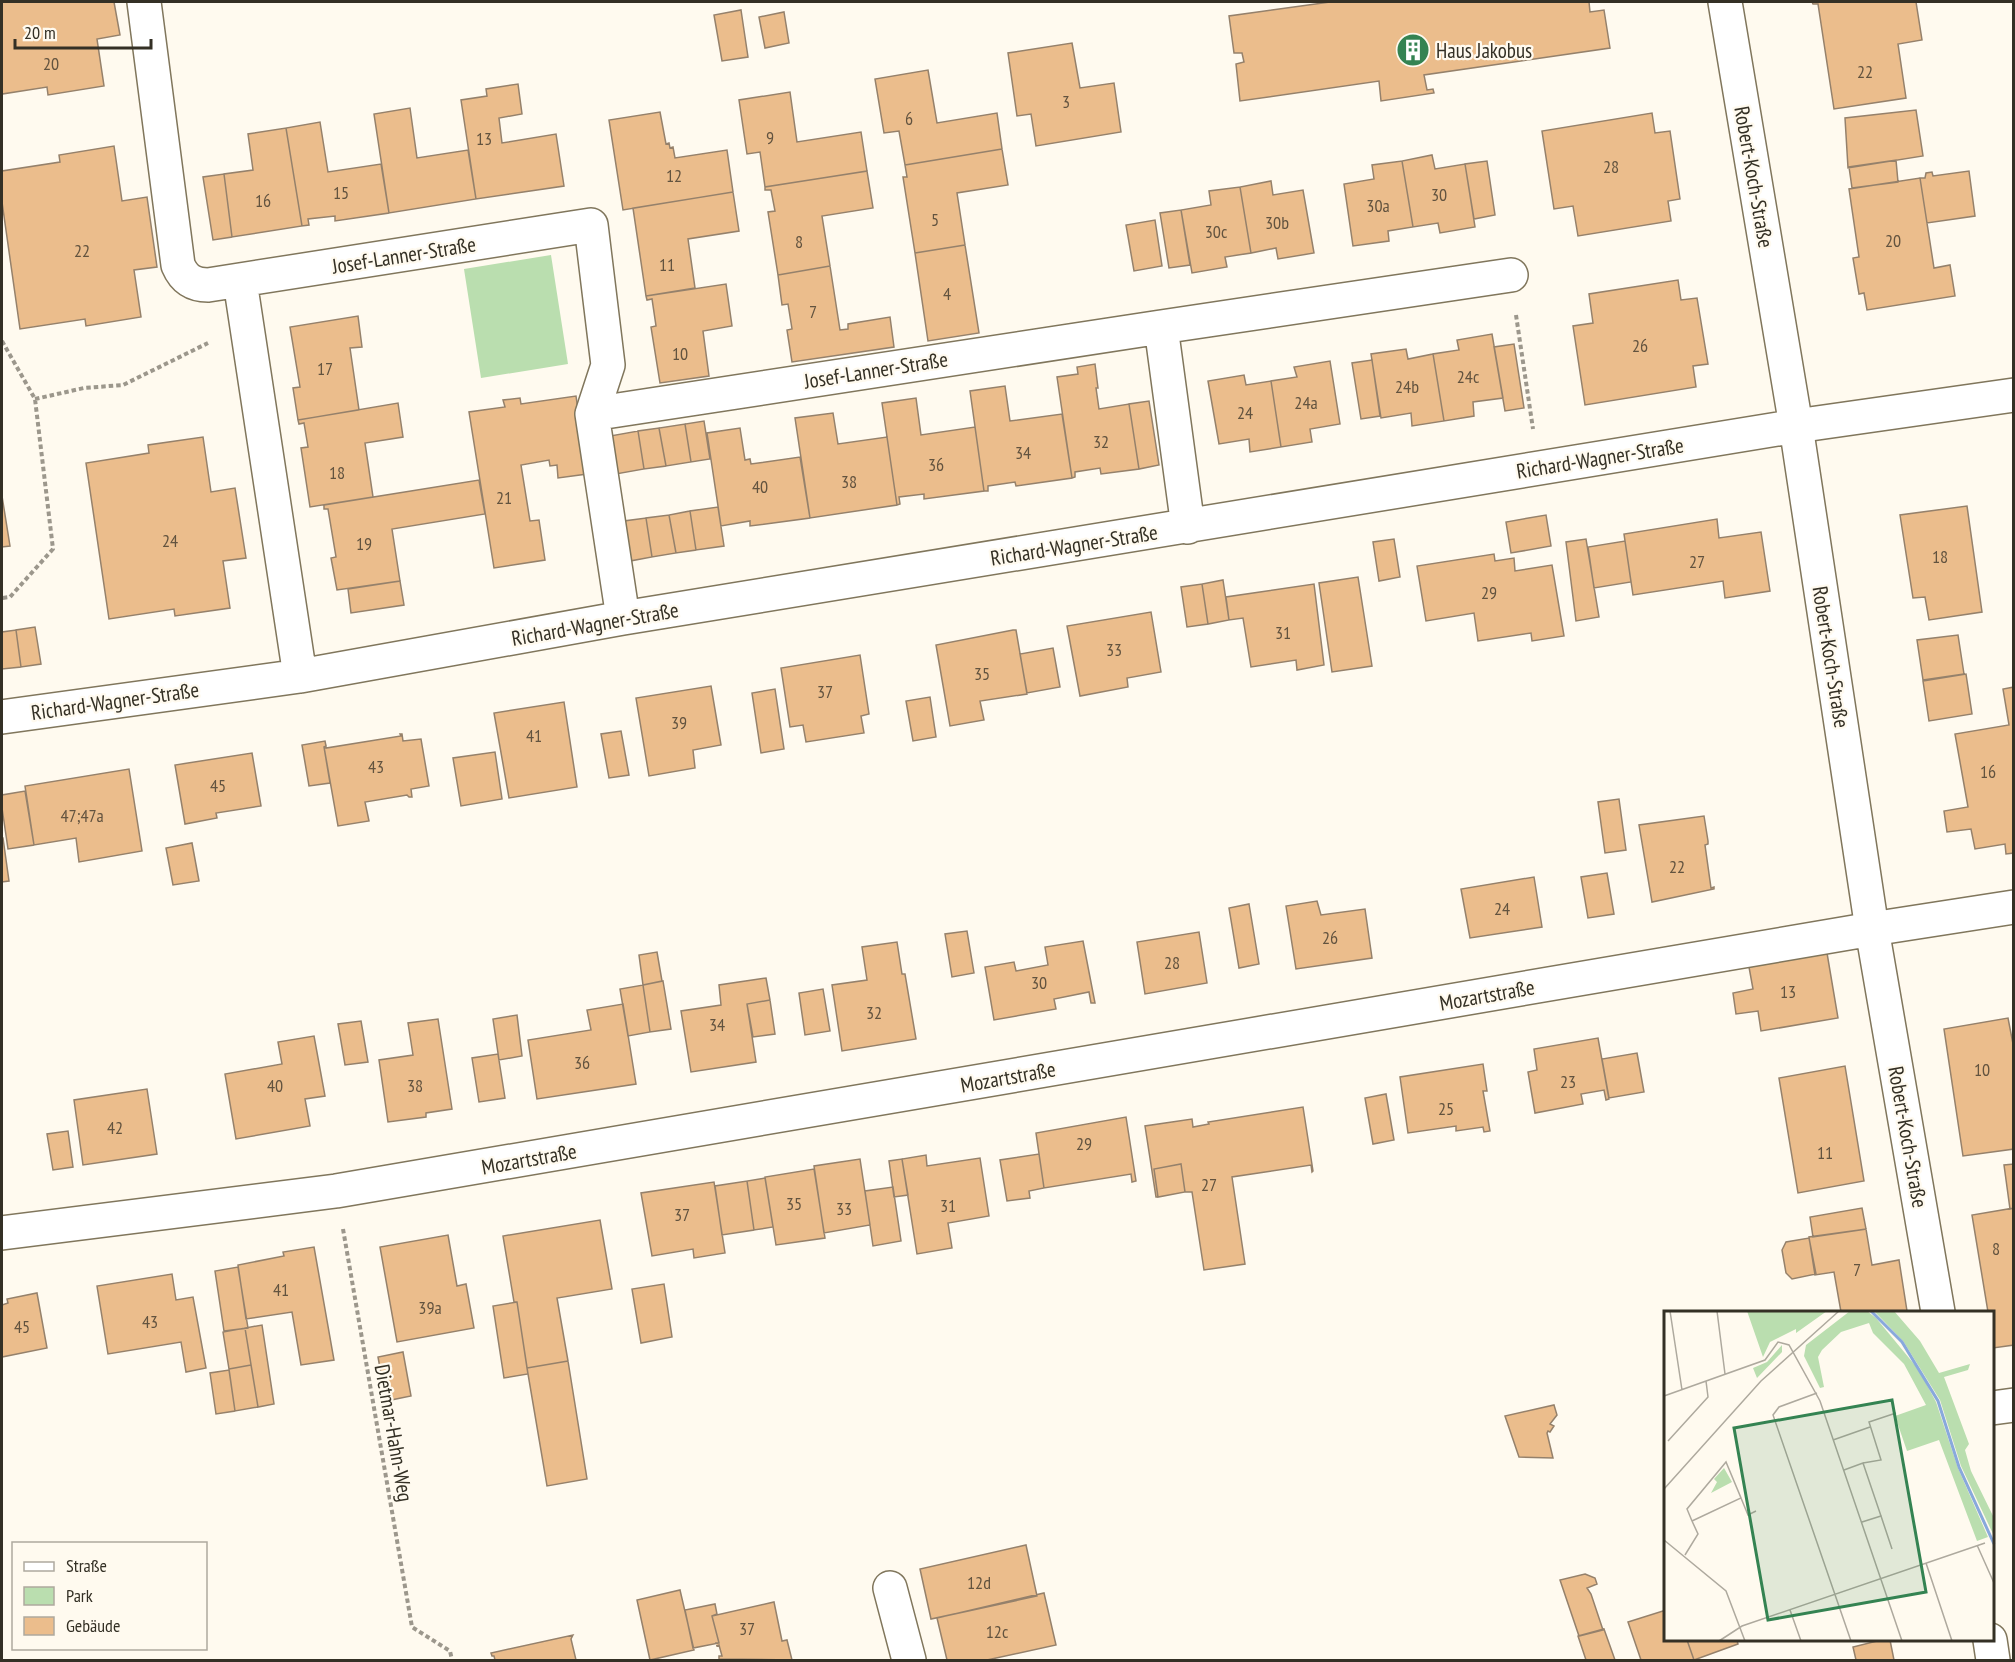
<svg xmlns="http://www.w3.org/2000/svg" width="2015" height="1662" viewBox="0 0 2015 1662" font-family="'PT Sans Narrow',sans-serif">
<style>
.green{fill:#badeaf}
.building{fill:#ebbd8c;stroke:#95816b;stroke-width:1.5}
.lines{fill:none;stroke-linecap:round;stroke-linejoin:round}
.minor-casing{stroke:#80765c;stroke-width:36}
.path{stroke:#9c978c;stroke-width:4;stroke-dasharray:4.5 3;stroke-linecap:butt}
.minor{stroke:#fff;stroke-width:33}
.labels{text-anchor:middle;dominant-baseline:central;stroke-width:4.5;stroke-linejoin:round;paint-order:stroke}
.number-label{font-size:18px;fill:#62533f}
.poi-label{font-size:21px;fill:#343025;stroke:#fffaef;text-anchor:start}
.street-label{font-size:21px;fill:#343025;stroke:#fffaef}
.inset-river{fill:none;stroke:#88a9dc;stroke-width:3}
.inset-road{fill:none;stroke:#aea99e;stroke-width:1.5}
.view{fill:#348352;fill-opacity:0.15;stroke:#348352;stroke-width:3}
.inset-edge{fill:none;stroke:#343025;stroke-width:3}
</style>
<rect width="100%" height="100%" fill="#fffaef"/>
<!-- green -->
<path class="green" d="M551 255 568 364 481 378 464 269Z"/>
<!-- building -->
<path class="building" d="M2 2H114L120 35 97 39 104 86 48 95 47 87 2 94Z
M1330 2H1589L1590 12 1604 10 1610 48 1424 75 1427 90 1433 89 1434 93 1381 101 1379 81 1240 101 1236 64 1244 62 1242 53H1234L1229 16Z
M1812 2H1916L1922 40 1898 44 1906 98 1834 109 1818 4H1813Z
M741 10 748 57 722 61 714 15Z
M784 12 789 43 765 48 759 17Z
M1072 43 1080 88 1114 83 1121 132 1036 146 1031 114 1017 116 1008 53Z
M928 70 937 123 997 113 1002 149 905 165 899 131 884 133 875 79Z
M518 84 522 114 499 118 502 143 556 134 564 186 476 199 461 100 487 96 486 89Z
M790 92 797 142 861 132 867 171 765 187 760 152 747 154 739 100Z
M410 108 417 158 468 150 476 199 389 213 374 114Z
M1916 110 1923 156 1848 168 1845 118Z
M660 112 666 144 669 143 670 148 673 147 675 158 727 150 733 192 623 210 609 120Z
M1652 113 1655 133 1670 131 1680 199 1668 201 1671 221 1578 236 1573 206 1554 209 1542 131Z
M320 122 328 172 381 164 389 213 335 221V216L308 219 309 225 302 226 286 128Z
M286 128 302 226 232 237 224 174 253 170 248 134Z
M114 146 122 201 147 197 157 267 134 270 141 317 86 326 85 319 20 329 2 202V171L60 162 59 155Z
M1002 149 1008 185 957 193 965 245 915 253 903 177H907L905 165Z
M1432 155 1435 169 1465 164 1475 227 1440 233 1438 223 1413 227 1402 161Z
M1896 160 1898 182 1852 188 1849 167Z
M1402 161 1413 227 1388 231 1389 241 1353 246 1344 184 1374 179 1372 165Z
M1487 161 1495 215 1474 219 1465 164Z
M867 171 873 208 822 216 830 266 778 275 768 212 775 211 771 190H765V187Z
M1969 171 1975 216 1927 223 1920 178H1925L1926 173 1932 172 1933 176Z
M224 174 232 237 213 240 203 177Z
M1920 178 1934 268 1950 265 1955 296 1867 310 1864 293 1859 294 1853 258 1859 257 1849 189Z
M1271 181 1273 195 1303 190 1314 253 1278 259 1276 248 1251 253 1240 187Z
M1240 187 1251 253 1225 257 1227 267 1192 273 1181 210 1211 205 1209 191Z
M733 192 739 231 688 239 695 288 646 296 633 208Z
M1181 210 1190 265 1169 268 1160 213Z
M1155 220 1162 266 1134 271 1126 225Z
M965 245 979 333 928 341 915 253Z
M830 266 840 330 848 329V324L890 317 894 347 792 362 787 330 792 329 788 304 782 305 778 275Z
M1678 280 1681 300 1697 298 1708 364 1693 366 1696 387 1585 405 1573 326 1593 323 1589 294Z
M726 284 732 326 703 331 709 376 660 383 651 327 656 326 652 299 647 300 646 296Z
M358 316 362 347 350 348 359 410 298 420 293 388 300 387 290 327Z
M1492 334 1503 398 1473 402 1474 416 1444 421 1433 354 1459 350 1457 340Z
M1514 344 1524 408 1505 411 1494 347Z
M1406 349 1408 359 1433 354 1444 421 1412 426 1411 413 1381 418 1371 354Z
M1372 360 1380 416 1361 419 1352 363Z
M1330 361 1340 424 1310 429 1312 442 1281 447 1271 381 1297 377 1294 367Z
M1095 364 1098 388H1096L1099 409 1129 404 1139 469 1101 474 1100 468 1075 472V477L1072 478 1057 377 1078 374 1077 367Z
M1244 375 1246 385 1271 381 1281 447 1250 452 1249 439 1219 444 1208 381Z
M1005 386 1010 421 1062 414 1072 478 1016 486 1015 482 988 486V491H984L970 391Z
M576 396 587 474 558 478 557 465 550 466 549 460 521 465 530 521 539 520 545 560 494 568 469 412 505 407 503 400 520 398 521 404Z
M916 398 921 435 975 427 984 491 924 499V494L899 497 900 504 897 505 882 403Z
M1149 401 1159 465 1139 469 1129 404Z
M398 403 403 437 365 443 373 497 310 507 301 448 308 447 304 423 299 424 298 420Z
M833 413 838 444 887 437 897 505 810 518 795 418Z
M704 421 710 459 691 462 685 424Z
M685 424 691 462 666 466 659 428Z
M659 428 666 466 644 469 638 431Z
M740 428 745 460 750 459 751 464 800 457 810 518 750 526V521L721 526 707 433Z
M638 431 644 469 616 474 610 436Z
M203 437 211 492 235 488 246 558 223 561 230 608 175 616 174 609 109 619 86 463 149 453 148 445Z
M479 480 485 514 392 529 400 581 337 590 331 558 336 557 328 509H324V505Z
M2 496 10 546 2 547Z
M1967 506 1982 612 1929 620 1925 597 1913 598 1900 515Z
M718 507 724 546 696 550 690 511Z
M690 511 696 550 676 553 669 515Z
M669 515 676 553 652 557 646 518Z
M1546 515 1551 546 1511 553 1506 522Z
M646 518 652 557 630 561 624 521Z
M1717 519 1719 538 1761 532 1770 591 1725 598 1723 581 1633 595 1624 534Z
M1394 539 1400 577 1379 581 1373 542Z
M1586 539 1599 617 1576 621 1566 542Z
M1625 541 1631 582 1594 588 1588 547Z
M1494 554 1495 561 1514 558 1515 571 1552 565 1564 636 1532 641 1531 633 1478 641 1474 613 1426 621 1417 566Z
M1358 577 1372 666 1332 672 1319 583Z
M1223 580 1229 620 1208 624 1202 584Z
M400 581 404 605 351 613 348 589Z
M1202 584 1208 624 1187 627 1181 587Z
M1314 584 1324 665 1297 670 1296 660 1251 667 1243 618 1229 620 1226 597Z
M1151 612 1161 672 1127 678 1128 687 1080 696 1067 626Z
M35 627 41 664 21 667 16 630Z
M16 630 21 667 2 669V632Z
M1013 630H1016L1027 694 980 701 984 720 950 726 936 645Z
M1958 635 1964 674 1923 680 1917 640Z
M1053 648 1060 687 1027 693 1020 654Z
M860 655 869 714 861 716 864 733 806 742 803 725 790 727 781 668Z
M1966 674 1972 714 1929 721 1923 681Z
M711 686 721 745 693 750 695 768 649 776 636 698Z
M2014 687V853L2006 854 2005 844 1975 849 1971 829 1947 832 1944 811 1968 807 1955 734 2009 725 2003 689Z
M775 689 784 749 761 753 752 693Z
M930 697 936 737 913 741 906 701Z
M564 702 577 787 509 798 494 713Z
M621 731 629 775 609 778 601 734Z
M400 734H402L403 741 421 739 429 786 411 789 412 797H409L407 795 365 802 369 821 338 826 324 747 326 746V748L401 736Z
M325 741 326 746 324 747 330 783 309 786 302 745Z
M495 752 502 799 461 806 453 758Z
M252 753 261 806 216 813 217 818 185 824 175 765Z
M129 769 142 851 79 862 76 838 34 845 25 786Z
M25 791 34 845 8 849 2 808V795Z
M1619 799 1626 850 1605 853 1598 802Z
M1704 816 1708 841V844L1705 845 1711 888 1714 887V889L1652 902 1639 825Z
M3 838 9 881 2 882V838Z
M192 843 199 881 173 885 166 848Z
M1607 873 1614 914 1588 918 1581 877Z
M1534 877 1542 927 1470 938 1461 889Z
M1317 901 1321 915 1365 909 1372 958 1296 969 1286 906Z
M1249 904 1259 964 1239 968 1229 908Z
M967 931 974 973 952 977 945 934Z
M1199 932 1207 983 1145 994 1137 942Z
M1083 941 1095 1003H1091L1089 992 1054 999 1056 1009 994 1020 985 967 1014 962 1016 971 1048 965 1045 947Z
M897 942 902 974H905L916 1039 842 1051 832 985 867 980 862 947Z
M657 952 662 981 643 985 639 955Z
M1827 953 1838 1018 1761 1031 1758 1011 1736 1014 1733 993 1753 989 1749 967Z
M766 978 770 1000 747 1004 756 1062 691 1072 681 1011 721 1005 719 985Z
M663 981 671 1029 650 1032 643 985Z
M643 985 650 1032 628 1036 620 989Z
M823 989 830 1031 805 1035 799 993Z
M770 1000 775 1034 753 1037 747 1004Z
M623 1004 636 1084 537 1099 528 1040 591 1030 587 1010Z
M517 1015 522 1056 499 1060 493 1019Z
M2008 1018 2014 1049V1149L1963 1156 1944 1029Z
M438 1019 452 1109 426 1113V1117L388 1122 379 1060 413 1055 408 1023Z
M361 1021 368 1062 345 1065 338 1024Z
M314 1036 325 1096 305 1099 310 1126 236 1139 225 1074 282 1064 278 1042Z
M1598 1038 1609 1099 1606 1100 1604 1090 1581 1094 1583 1104 1535 1113 1528 1072 1537 1070 1534 1049Z
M1637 1053 1644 1092 1609 1098 1602 1059Z
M498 1054 505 1098 479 1102 472 1058Z
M1483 1064 1487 1091H1483L1490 1131 1484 1132 1483 1127 1456 1131V1126L1408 1133 1400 1077Z
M1845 1066 1864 1181 1798 1193 1779 1078Z
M147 1089 157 1154 83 1165 74 1100Z
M1386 1094 1394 1140 1373 1144 1365 1098Z
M1303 1107 1313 1171 1312 1172 1311 1165 1232 1177 1245 1264 1204 1270 1192 1192H1185L1181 1164 1154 1169 1158 1197H1156L1145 1126 1192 1119 1193 1127 1209 1124 1208 1122Z
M1126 1117 1136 1181 1132 1182 1131 1174 1044 1188 1036 1133Z
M68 1131 73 1167 53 1170 47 1134Z
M1039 1154 1044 1188 1029 1191 1030 1198 1007 1201 1000 1160Z
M926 1155 927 1166 980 1158 989 1216 948 1223 952 1248 917 1254 902 1159Z
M860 1159 870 1225 824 1233 814 1166Z
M902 1159 908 1195 894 1197 889 1161Z
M1181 1164 1185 1192 1158 1197 1154 1169Z
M2014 1164V1208L2010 1209 2004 1165Z
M814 1169 825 1238 776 1245 765 1177Z
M765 1178 773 1227 754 1230 747 1181Z
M747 1181 754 1230 722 1235 715 1186Z
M714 1182 725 1253 694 1258 693 1249 652 1256 641 1193Z
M893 1187 901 1241 873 1246 865 1191Z
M1862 1208 1866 1229 1813 1237 1810 1217Z
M2014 1208V1345L1993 1348 1992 1312H1988L1972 1215Z
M600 1220 612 1289 557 1298 568 1361 527 1368 517 1302H514L503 1236Z
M1866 1229 1872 1265 1899 1260 1907 1311 1841 1312 1834 1272 1815 1275 1809 1237Z
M448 1235 457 1286 466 1284 474 1328 397 1342 380 1247Z
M1809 1238 1816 1274 1792 1279 1786 1273 1782 1250 1786 1242Z
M314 1247 334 1360 301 1365 292 1312 246 1319 238 1265 284 1256 283 1252Z
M238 1267 248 1328 224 1331 215 1271Z
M172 1274 176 1300 193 1297 206 1368 186 1372 181 1342 108 1354 97 1286Z
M664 1284 672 1337 641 1343 632 1289Z
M37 1293 47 1348 2 1357V1305L8 1303 7 1299Z
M517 1302 528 1374 504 1378 493 1306Z
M262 1325 274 1404 258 1407 245 1328Z
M245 1328 251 1365 229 1369 223 1332Z
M403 1352 411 1396 386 1401 378 1357Z
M568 1361 587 1479 547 1486 527 1368Z
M251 1365 258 1407 235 1411 229 1369Z
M229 1370 235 1411 216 1414 210 1373Z
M1554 1405 1557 1415 1550 1424 1554 1426 1550 1432 1548 1431 1547 1433 1553 1458 1519 1457 1505 1416Z
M1026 1545 1037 1596 931 1619 920 1569Z
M1585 1574 1595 1578 1597 1584 1587 1588 1591 1594 1603 1630 1579 1636 1560 1580Z
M680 1590 694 1650 650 1660 637 1600Z
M1044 1593 1056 1645 987 1660H947L937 1618Z
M774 1602 782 1641 787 1640 792 1660 719 1659V1656H722L719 1645 717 1646 716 1643H719L712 1616Z
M715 1604 717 1614 712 1616 719 1643 693 1648 685 1610Z
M1666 1610V1640H1687L1694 1660H1641L1628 1622Z
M1604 1629 1615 1660H1586L1578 1636Z
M573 1635 571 1639 576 1660H495L494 1656H492L491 1653Z
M1687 1640H1737L1738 1644 1694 1660Z
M1881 1640H1890L1894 1660H1856L1853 1647Z"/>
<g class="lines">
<!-- minor casing -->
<g class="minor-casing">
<path id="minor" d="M144 2 178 265C184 279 193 285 208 285L591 225 608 365 592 414
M1725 2 1796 426 1872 929 1938 1312
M240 281 300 676
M1188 527 1161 327 1511 275
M623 618 592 414 1161 327
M2 717 300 676 623 618 1796 426 2014 395
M2 1233 336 1191 1872 929 2014 907
M1992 1408 2014 1405
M890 1588 909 1660
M1990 1640 1993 1660"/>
</g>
<!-- path -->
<path class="path" d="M1516 315 1533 429
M2 341 35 399 53 549 10 597 2 598
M35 399 84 388 123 385 208 343
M343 1229 412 1627 450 1651 452 1660"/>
<!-- minor -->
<use href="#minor" class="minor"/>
</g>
<!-- icons -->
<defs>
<g id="building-disc" transform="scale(1.725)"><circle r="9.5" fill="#348352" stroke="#fffaef"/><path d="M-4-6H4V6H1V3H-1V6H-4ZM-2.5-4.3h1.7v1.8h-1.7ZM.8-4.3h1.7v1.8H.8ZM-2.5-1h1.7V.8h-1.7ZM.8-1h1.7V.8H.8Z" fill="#fff"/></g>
</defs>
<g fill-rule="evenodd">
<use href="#building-disc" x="1413" y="50"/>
</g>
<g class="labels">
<!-- number labels -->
<g class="number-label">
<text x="51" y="63">20</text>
<text x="1865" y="71">22</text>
<text x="1066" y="101">3</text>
<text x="909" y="118">6</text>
<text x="770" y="137">9</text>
<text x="484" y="138">13</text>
<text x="1611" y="166">28</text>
<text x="674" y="175">12</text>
<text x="341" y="192">15</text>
<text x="1439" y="194">30</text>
<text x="263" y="200">16</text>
<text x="1378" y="205">30a</text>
<text x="935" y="219">5</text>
<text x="1277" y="222">30b</text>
<text x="1216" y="231">30c</text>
<text x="1893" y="240">20</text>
<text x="799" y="241">8</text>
<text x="82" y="250">22</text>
<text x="667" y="264">11</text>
<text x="947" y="293">4</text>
<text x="813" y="311">7</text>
<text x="1640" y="345">26</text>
<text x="680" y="353">10</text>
<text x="325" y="368">17</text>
<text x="1468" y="376">24c</text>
<text x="1407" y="386">24b</text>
<text x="1306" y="402">24a</text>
<text x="1245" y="412">24</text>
<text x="1101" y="441">32</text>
<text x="1023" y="452">34</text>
<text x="936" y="464">36</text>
<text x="337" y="472">18</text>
<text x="849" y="481">38</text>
<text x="760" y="486">40</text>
<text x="504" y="497">21</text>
<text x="170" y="540">24</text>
<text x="364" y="543">19</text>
<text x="1940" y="556">18</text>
<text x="1697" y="561">27</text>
<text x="1489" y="592">29</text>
<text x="1283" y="632">31</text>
<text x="1114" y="649">33</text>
<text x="982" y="673">35</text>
<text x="825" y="691">37</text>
<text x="679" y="722">39</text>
<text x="534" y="735">41</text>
<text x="376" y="766">43</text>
<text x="1988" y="771">16</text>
<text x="218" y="785">45</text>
<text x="82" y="815">47;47a</text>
<text x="1677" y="866">22</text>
<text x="1502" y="908">24</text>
<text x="1330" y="937">26</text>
<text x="1172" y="962">28</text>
<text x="1039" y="982">30</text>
<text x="1788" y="991">13</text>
<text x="874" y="1012">32</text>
<text x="717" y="1024">34</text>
<text x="582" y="1062">36</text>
<text x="1982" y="1069">10</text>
<text x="1568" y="1081">23</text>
<text x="275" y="1085">40</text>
<text x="415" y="1085">38</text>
<text x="1446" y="1108">25</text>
<text x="115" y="1127">42</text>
<text x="1084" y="1143">29</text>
<text x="1825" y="1152">11</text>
<text x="1209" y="1184">27</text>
<text x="794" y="1203">35</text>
<text x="948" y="1205">31</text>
<text x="844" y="1208">33</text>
<text x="682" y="1214">37</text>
<text x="1996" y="1248">8</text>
<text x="1857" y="1269">7</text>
<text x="281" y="1289">41</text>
<text x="430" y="1307">39a</text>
<text x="150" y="1321">43</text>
<text x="22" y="1326">45</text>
<text x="979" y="1582">12d</text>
<text x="747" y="1628">37</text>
<text x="997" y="1631">12c</text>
</g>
<!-- poi labels -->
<g class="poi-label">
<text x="1436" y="50">Haus Jakobus</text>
</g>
<!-- street labels -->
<g class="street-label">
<text transform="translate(1754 177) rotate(80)">Robert-Koch-Straße</text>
<text transform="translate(404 255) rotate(-9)">Josef-Lanner-Straße</text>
<text transform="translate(876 370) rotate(-9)">Josef-Lanner-Straße</text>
<text transform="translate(1600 458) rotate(-9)">Richard-Wagner-Straße</text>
<text transform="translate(1074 545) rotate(-9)">Richard-Wagner-Straße</text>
<text transform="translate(595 624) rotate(-10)">Richard-Wagner-Straße</text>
<text transform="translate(1831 657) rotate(81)">Robert-Koch-Straße</text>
<text transform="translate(115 701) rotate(-8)">Richard-Wagner-Straße</text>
<text transform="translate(1487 995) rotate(-10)">Mozartstraße</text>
<text transform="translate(1008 1077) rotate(-10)">Mozartstraße</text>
<text transform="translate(1908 1137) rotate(80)">Robert-Koch-Straße</text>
<text transform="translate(529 1159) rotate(-10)">Mozartstraße</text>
<text transform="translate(394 1433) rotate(80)">Dietmar-Hahn-Weg</text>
</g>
</g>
<!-- overview -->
<g transform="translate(1664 1311)">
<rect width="330" height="330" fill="#fffaef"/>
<path d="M83 0H163L132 22V18L106 31 99 46ZM186 0H203L212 7 255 59 272 91 294 157 324 226 313 230 275 129 243 140 231 105 262 94 240 53 209 22 205 12 177 21 158 39 154 46 160 76 156 77 140 45 142 34ZM210 0H230L256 30 275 62 306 53 304 59 280 66 305 133 301 139 307 160 330 207V225L297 155 276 89 239 30ZM118 34V41L93 67 89 57 103 51ZM60 157 68 171 47 182 53 171 50 168Z" fill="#badeaf"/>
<path class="inset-river" d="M207 0 238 31 274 90 295 156 330 233"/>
<path class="inset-road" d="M6 0 18 79M53 0 61 63M153 82 115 96 109 104 187 330M0 85 101 49 114 31 125 34 156 90 238 330M169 129 206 116M4 130 44 86 42 70M199 152 217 149 205 111 232 102M180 159 199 152 217 205M0 178 97 70 175 0M77 187 84 204 92 200M198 211 217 205 228 238M0 229 62 280 81 330M313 234 330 272M21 244 34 223 28 210 23 198 62 151 77 187 28 210M262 252 288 330M126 299 137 330M55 330 78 315 321 232"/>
<path class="view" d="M228 89 262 281 104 309 70 117Z"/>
<rect width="330" height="330" class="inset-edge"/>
</g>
<!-- border -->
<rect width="2015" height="1662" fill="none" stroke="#343025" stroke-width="6"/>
<!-- legend -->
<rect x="12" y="1542" width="195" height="108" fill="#fffaef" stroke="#aea99e" stroke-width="1.5"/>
<rect x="24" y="1562" width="30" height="9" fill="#ffffff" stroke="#aea99e" stroke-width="1.5"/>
<text x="66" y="1572" font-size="18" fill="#343025">Straße</text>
<rect x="24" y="1587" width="30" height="18" fill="#badeaf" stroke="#aea99e" stroke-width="1.5"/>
<text x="66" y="1602" font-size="18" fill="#343025">Park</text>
<rect x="24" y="1617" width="30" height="18" fill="#ebbd8c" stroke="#aea99e" stroke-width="1.5"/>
<text x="66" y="1632" font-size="18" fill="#343025">Gebäude</text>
<!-- scale -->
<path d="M15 39v9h136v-9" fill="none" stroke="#343025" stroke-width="3"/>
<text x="24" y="39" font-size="18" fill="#343025" stroke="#fffaef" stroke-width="4.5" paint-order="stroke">20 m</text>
</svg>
